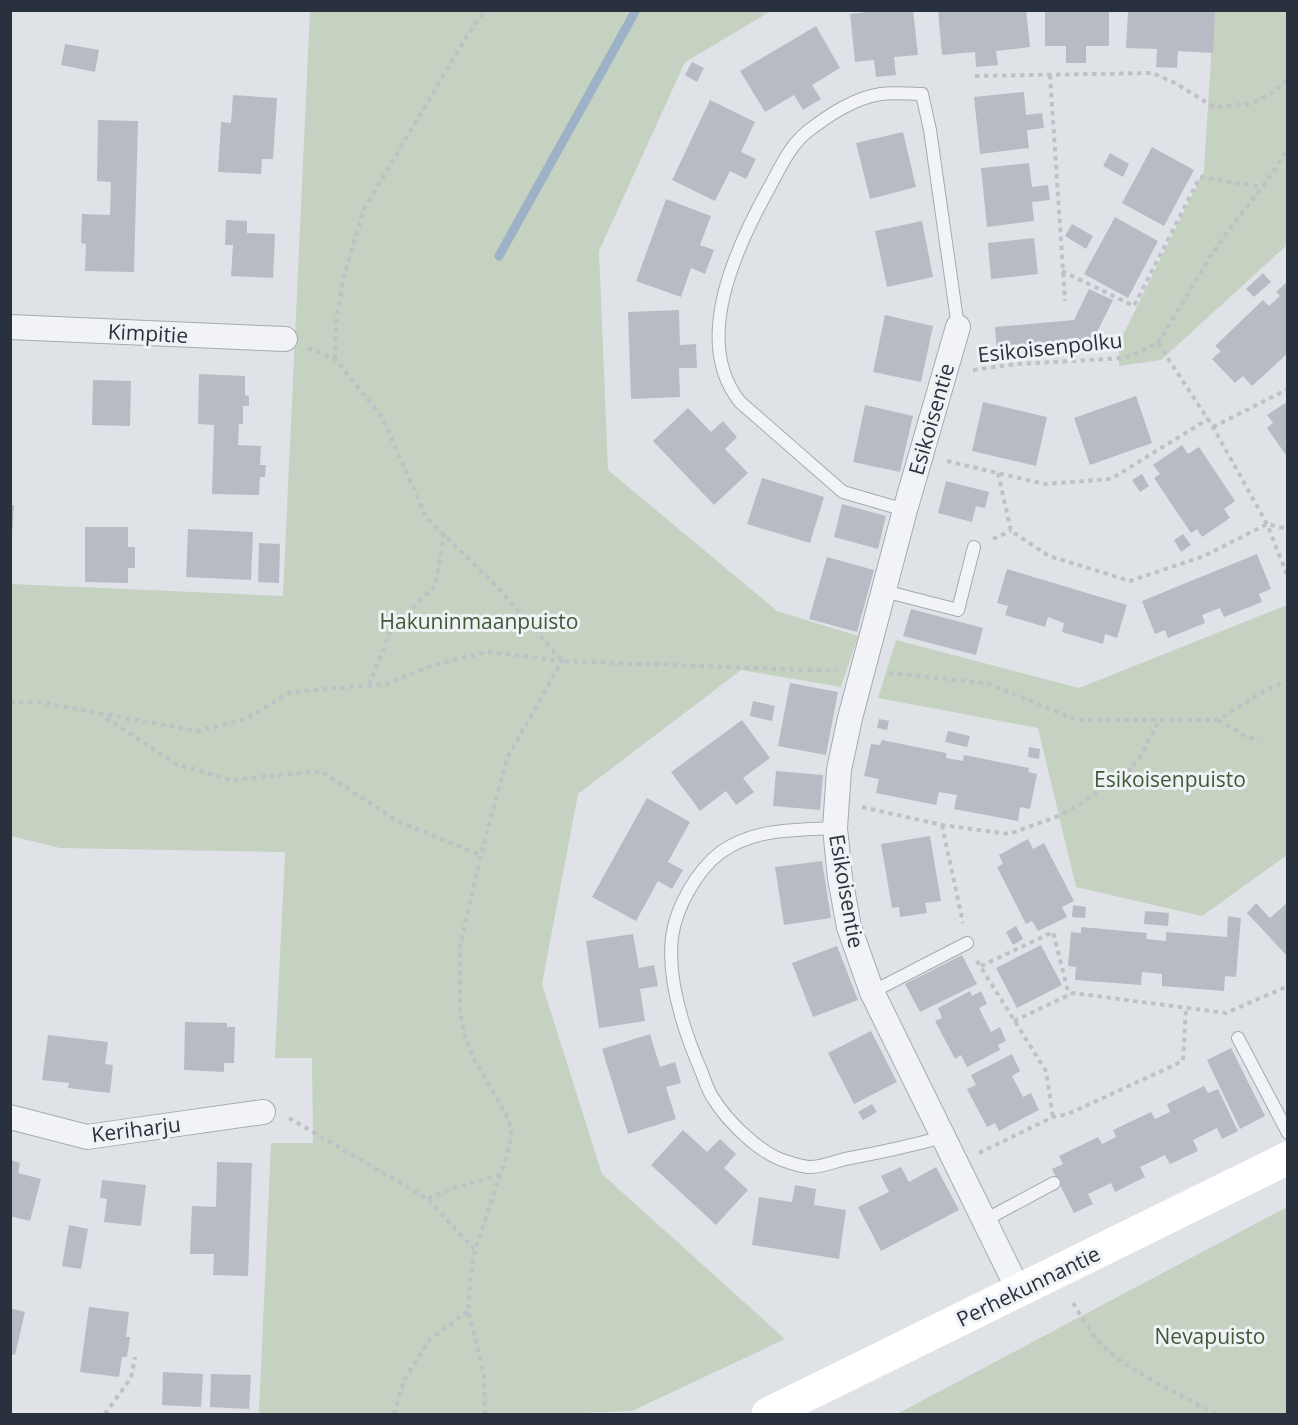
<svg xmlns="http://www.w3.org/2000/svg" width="1298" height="1425" viewBox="0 0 1298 1425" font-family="'Open Sans',sans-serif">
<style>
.green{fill:#c5d1c1}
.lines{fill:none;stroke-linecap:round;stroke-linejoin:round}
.stream{stroke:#9cb2c6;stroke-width:9}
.building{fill:#b7bcc4}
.lane-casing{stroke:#a5aab2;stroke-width:14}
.street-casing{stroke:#a5aab2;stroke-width:26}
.path{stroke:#bec1c6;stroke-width:4;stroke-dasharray:4.5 4.5;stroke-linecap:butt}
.lane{stroke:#f2f3f6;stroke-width:12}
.street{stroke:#f2f3f6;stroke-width:24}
.secondary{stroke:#fff;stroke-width:33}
.labels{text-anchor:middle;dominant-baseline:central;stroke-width:6;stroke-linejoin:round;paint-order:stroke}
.street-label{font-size:21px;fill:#29313e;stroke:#eff2f5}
.park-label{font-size:21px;fill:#3f5937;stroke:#eff2f5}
</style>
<rect width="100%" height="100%" fill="#dfe3e8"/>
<!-- green -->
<path class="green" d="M310 11H771L685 62 599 251 608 470 777 611 858 636 841 687 741 670 578 794 542 984 602 1174 785 1339 632 1411 555 1414H259L271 1143H313L312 1058H275L285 852 60 848 11 836V584L283 596Z
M1214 11H1287V245L1161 360 1119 366V343L1204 171Z
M1287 605V855L1202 916 1076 887 1038 728 878 698 896 640 1079 688Z
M1287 1207V1414H895H897Z"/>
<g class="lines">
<!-- stream -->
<path class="stream" d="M499 256 636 10"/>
</g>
<!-- building -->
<path class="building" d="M885 10H913L918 55 894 57 896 75 876 77 874 60 855 62 850 14Z
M938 10H1026L1030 47 996 51 998 65 976 67 975 52 942 55Z
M1045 10H1109V46H1086V63H1066V46H1045Z
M1128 10H1215L1213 53 1178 51 1177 68 1156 67 1157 49 1126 48Z
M816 26 840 68 812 85 821 99 803 110 794 95 765 112 740 71Z
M65 44 99 50 95 72 61 65Z
M692 62 704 68 697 82 685 75Z
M1024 92 1026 115 1042 113 1044 128 1027 130 1029 148 980 154 974 97Z
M233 95 277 98 273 159H262L261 174 218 172 221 122 231 123Z
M710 100 755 122 741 152 756 159 746 179 730 171 715 201 672 180Z
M98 120 138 121 134 272 85 271 86 244 81 243 82 214 110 215 111 182 97 181Z
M903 132 916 187 870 199 856 143Z
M1152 147 1194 170 1164 226 1122 203Z
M1110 153 1129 164 1123 177 1103 166Z
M1029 163 1032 187 1048 185 1050 200 1032 202 1034 221 987 227 981 168Z
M666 199 711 216 700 245 714 250 705 274 691 268 681 297 636 281Z
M1115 217 1158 241 1128 298 1084 274Z
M226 220 247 221V233L275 234 273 278 231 276 233 245H225Z
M922 221 933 277 887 287 875 231Z
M1072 224 1093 236 1086 249 1065 236Z
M1034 238 1038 274 991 279 988 243Z
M1263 273 1271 282 1254 297 1246 289Z
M1288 281V353L1252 386 1243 376 1235 383 1212 359 1221 351 1215 346 1263 300 1269 306 1280 296 1276 292Z
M1089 289 1113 300 1090 346 997 355 995 327 1074 320Z
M679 310 680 345 696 344 697 368H679L680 397 631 399 628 312Z
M885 315 933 326 921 382 873 372Z
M199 374 245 376V395L249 396V406H243V424H239L238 445 261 446 260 465H266L265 477H260L259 495 212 494 214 425 198 424Z
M93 380 131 381 130 426 92 425Z
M1136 396 1152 443 1090 465 1074 418Z
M1288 401V458L1267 428 1273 423 1267 415Z
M983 402 1047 417 1036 466 972 451Z
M865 405 913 416 900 472 853 462Z
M688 408 711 432 723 421 737 437 725 449 748 473 714 505 653 441Z
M1182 445 1188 454 1199 447 1235 501 1224 509 1230 518 1202 537 1197 529 1191 533 1154 478 1160 474 1153 465Z
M1142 474 1149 486 1140 492 1132 480Z
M762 478 824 497 810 543 747 524Z
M946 481 989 492 985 508 976 506 972 522 938 513Z
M842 504 886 516 878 549 834 537Z
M10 505H14L12 537H10Z
M85 527H128V547H135V568H128V583L85 582Z
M188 529 253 532 251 580 186 577Z
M1183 534 1191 545 1181 552 1174 540Z
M259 543 280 544 279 583 258 582Z
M1257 554 1271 589 1259 594 1262 602 1224 617 1220 608 1202 615 1205 623 1168 638 1165 630 1155 634 1142 601Z
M827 557 874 570 857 632 809 619Z
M1007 569 1127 605 1117 638 1105 634 1103 644 1062 632 1064 623 1048 617 1045 627 1005 615 1008 606 997 603Z
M911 609 983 628 976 655 903 636Z
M790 683 838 692 826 755 778 746Z
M753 701 775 706 772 721 750 716Z
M879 719 889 721 887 730 877 728Z
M742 720 770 758 743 778 754 792 736 805 726 791 700 811 671 772Z
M948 731 970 736 967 747 945 742Z
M882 740 946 753V758L963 761 964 755 1029 768 1028 772 1037 774 1030 809 1020 807 1018 821 954 809 957 795 939 792 936 805 876 793 879 779 864 776 871 744 880 745Z
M1029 747 1040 749 1039 759 1028 757Z
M776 771 823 775 820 810 773 806Z
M647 798 690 822 668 862 683 870 672 889 658 881 636 921 592 897Z
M930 836 941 901 925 903 927 913 900 917 899 907 892 908 881 844Z
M1028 839 1033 849 1044 843 1074 901 1062 907 1067 917 1038 931 1032 921 1026 924 997 867 1003 864 999 855Z
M822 861 831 918 784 925 775 867Z
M1288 902V957L1247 913 1256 903 1270 918Z
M1073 905 1086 907 1085 918 1072 917Z
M1145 911 1169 913 1168 926 1144 924Z
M1228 916 1241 918 1236 977 1225 976 1224 991 1162 986V974L1142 972 1141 985 1075 980 1076 967 1068 966 1071 932 1081 933V927L1147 933 1146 939 1166 941V932L1227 937Z
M1016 926 1023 939 1013 945 1006 932Z
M633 934 639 968 654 965 658 986 640 989 645 1021 599 1028 586 941Z
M1041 945 1062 985 1017 1008 996 968Z
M837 946 858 1000 813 1017 792 963Z
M962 955 977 984 920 1012 905 984Z
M970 991 972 996 981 991 987 1004 979 1008 991 1032 1000 1027 1006 1041 998 1045 1000 1050 967 1067 961 1055 955 1059 935 1021 942 1018 938 1008Z
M185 1022 227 1023V1027H235L234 1063H224V1072L184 1070Z
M871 1031 897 1082 854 1104 828 1053Z
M650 1034 660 1067 675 1062 681 1083 666 1087 676 1119 628 1134 602 1049Z
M48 1035 108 1042 105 1064 113 1065 110 1093 68 1088 69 1083 42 1080Z
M1231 1048 1265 1116 1240 1129 1207 1060Z
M1012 1054 1020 1071 1012 1076 1023 1097 1031 1093 1039 1110 999 1131 995 1123 987 1127 967 1089 976 1085 971 1075Z
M1204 1086 1208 1093 1218 1089 1238 1131 1222 1139 1217 1128 1193 1140 1198 1151 1170 1164 1165 1155 1140 1167 1145 1177 1115 1192 1111 1183 1088 1194 1093 1204 1074 1213 1052 1169 1063 1164 1059 1156 1098 1137 1102 1144 1116 1137 1113 1130 1151 1112 1155 1119 1170 1112 1167 1104Z
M872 1104 877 1112 863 1120 858 1112Z
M683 1130 707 1152 720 1139 736 1154 724 1168 748 1190 716 1225 651 1165Z
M10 1160 20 1163 18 1173 41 1179 30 1221 10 1216Z
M217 1162 252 1163 248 1276 213 1275 214 1254H190L192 1206 216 1207Z
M901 1167 909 1182 936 1167 959 1210 881 1251 858 1207 889 1192 881 1176Z
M102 1180 146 1185 141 1226 104 1222 107 1199 100 1198Z
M795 1185 816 1189 814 1205 846 1210 839 1259 752 1245 759 1197 792 1202Z
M69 1225 88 1229 81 1269 62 1266Z
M89 1307 129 1312 126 1337H130L127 1357H122L119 1377 80 1372Z
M10 1308 25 1312 15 1355 10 1354Z
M163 1372 203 1374 201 1407 162 1405Z
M211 1374 251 1375 249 1409 210 1407Z"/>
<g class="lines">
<!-- lane casing -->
<g class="lane-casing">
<path id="lane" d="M905 510 843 492 740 402C691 341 737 246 769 188 780 168 790 145 808 131 829 115 854 98 881 94 894 92 909 94 922 94L930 130 958 327
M884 591 958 610 974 547
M835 828C796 830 755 828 721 852 697 870 676 907 672 937 667 980 685 1034 702 1073 705 1081 708 1091 713 1098 727 1121 761 1155 788 1162 794 1164 803 1167 810 1167 821 1167 834 1162 845 1159 878 1153 910 1146 943 1137
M872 992 967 943
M1238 1038 1288 1133
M985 1220 1054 1183"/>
</g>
<!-- street casing -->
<g class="street-casing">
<path id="street" d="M10 327 285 339
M958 327 905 510 850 718 839 770 835 828 840 878 849 927 872 992 1019 1291
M10 1117 87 1137 263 1112"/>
</g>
<!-- path -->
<path class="path" d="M1050 75 1065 301
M975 76 1152 73 1175 83 1214 107 1251 104 1273 92 1288 80
M1062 271 1134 306 1200 177 1263 187
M1158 343 1213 427 1267 524 1288 577
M1158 343C1180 308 1200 270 1224 237 1246 206 1271 180 1288 146
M308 348 335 359 382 417 426 517 500 590 562 661 836 671
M335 359 336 322 344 276 364 209 470 31 485 10
M973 370 1016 364 1125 358 1158 343
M1213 427 1288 389
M947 461 1044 484 1111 479 1208 419
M998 473 1011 531 1049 556 1130 581 1204 556 1267 524 1288 529
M993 539 1011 531
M889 673 986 683 1077 720H1218L1266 690 1288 681
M369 685 391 629 435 586 444 535
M10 703 38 702 197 731 245 719 291 692 386 684 433 665 487 652 562 661 507 758 481 855 460 946V1013L466 1039 474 1059 506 1114 511 1128 510 1146 475 1250 470 1279 468 1311 484 1375 485 1414
M106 718 176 764 231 780 321 771 397 821 481 855
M1218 720 1247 737 1259 740
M1137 779 1129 769 1139 759 1159 721
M862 807 942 825 1009 834 1056 817 1079 805 1129 769
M942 825 963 923
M977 961 1046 1071 1053 1117
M981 966 1053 932 1069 995
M1014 1021 1073 993 1226 1013 1288 986
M289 1118 428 1199 474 1249
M979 1153 1053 1117 1068 1114 1183 1061 1186 1008
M428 1199 451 1189 499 1175
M1073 1303C1083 1319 1092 1336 1106 1349 1135 1375 1181 1395 1215 1414
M105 1414 131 1378 135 1357
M394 1414 404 1380 429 1340 468 1311"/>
<!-- lane -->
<use href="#lane" class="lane"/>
<!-- street -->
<use href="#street" class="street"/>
<!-- secondary -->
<path class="secondary" d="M768 1414 1288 1158"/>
</g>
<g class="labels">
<!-- street labels -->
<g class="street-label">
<text transform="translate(148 333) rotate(3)">Kimpitie</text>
<text transform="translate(1050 347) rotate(-6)">Esikoisenpolku</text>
<text transform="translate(931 419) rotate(-74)">Esikoisentie</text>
<text transform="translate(847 891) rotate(80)">Esikoisentie</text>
<text transform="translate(136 1129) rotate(-7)">Keriharju</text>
<text transform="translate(1028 1286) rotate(-26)">Perhekunnantie</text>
</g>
<!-- park labels -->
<g class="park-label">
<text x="479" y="621">Hakuninmaanpuisto</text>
<text x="1170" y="779">Esikoisenpuisto</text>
<text x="1210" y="1336">Nevapuisto</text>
</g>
</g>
<!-- border -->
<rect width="1298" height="1425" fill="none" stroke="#29313e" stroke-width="24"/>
</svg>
